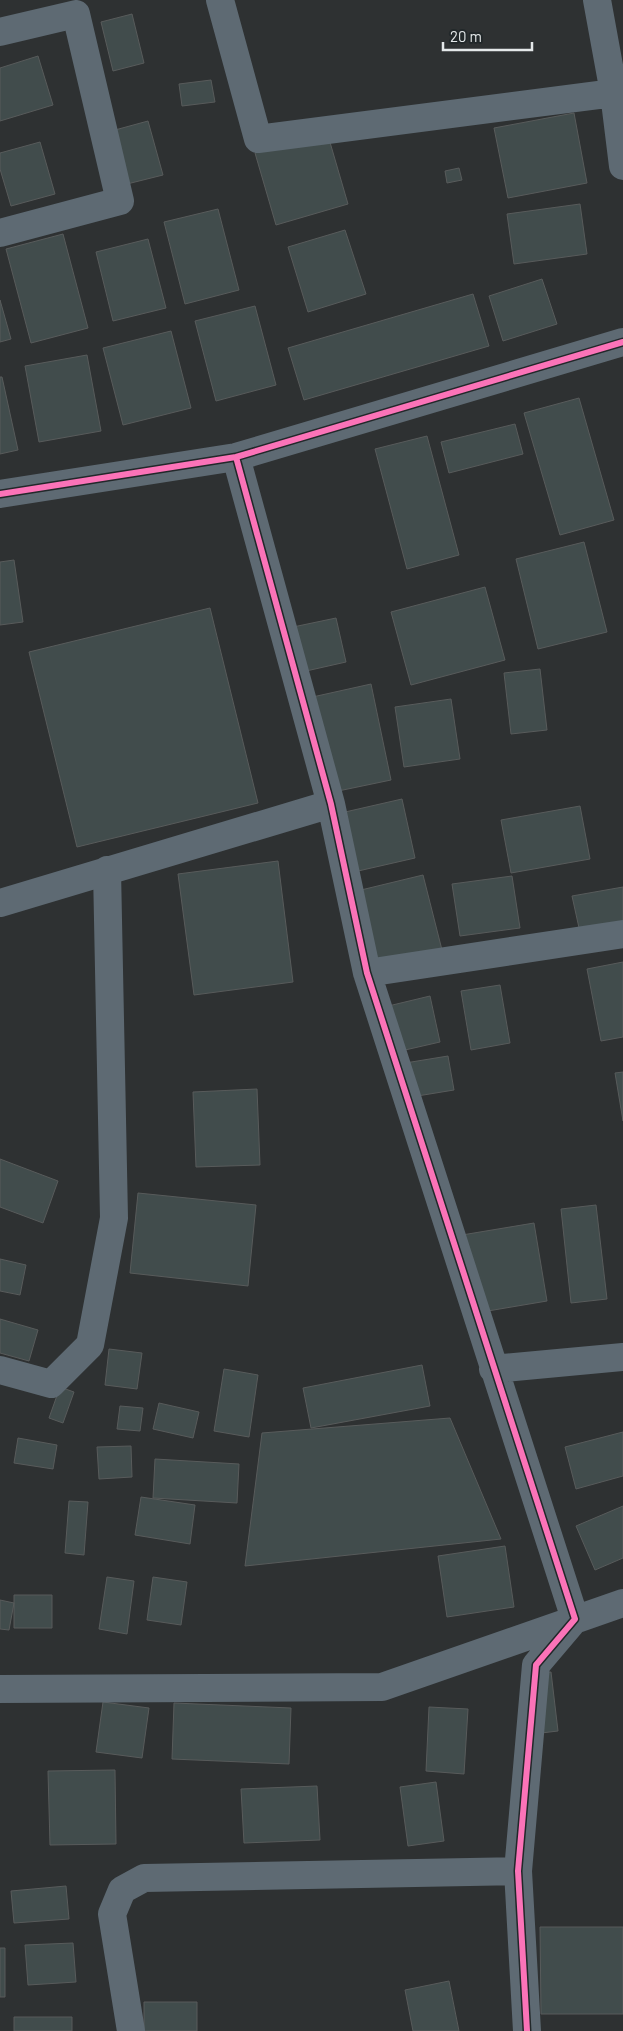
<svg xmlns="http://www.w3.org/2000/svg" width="623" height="2031" viewBox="0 0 623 2031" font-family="Barlow,sans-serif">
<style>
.building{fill:#414c4c;stroke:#585b5b}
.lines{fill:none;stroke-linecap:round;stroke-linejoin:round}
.minor{stroke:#5e6a73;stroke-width:28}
.cycleway-casing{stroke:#22282a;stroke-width:9}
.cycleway{stroke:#fb73b8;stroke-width:6}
</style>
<rect width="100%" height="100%" fill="#2e3132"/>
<!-- building -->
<path class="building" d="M132 14 144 63 113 71 101 22Z
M38 56 53 105 0 121V68Z
M211 80 215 102 182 106 179 84Z
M574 113 587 183 508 198 494 128Z
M148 121 163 175 119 186 104 133Z
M327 132 348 204 276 225 255 153Z
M40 142 55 194 11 206 0 169V153Z
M459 168 462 180 447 183 445 171Z
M580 204 587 254 514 264 507 214Z
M218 209 239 290 185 304 164 222Z
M345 230 366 294 308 312 288 247Z
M63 234 88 328 31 343 6 249Z
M148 239 166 308 113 321 96 252Z
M542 279 557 324 503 341 489 296Z
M473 294 489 346 304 400 288 348Z
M0 300 11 339 0 342Z
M255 306 276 385 216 401 195 321Z
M171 331 191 408 123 425 103 348Z
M87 355 101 431 39 442 25 366Z
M0 377H2L18 450 0 454Z
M579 398 614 520 560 535 524 413Z
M515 424 523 454 449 473 441 442Z
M427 436 459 555 407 569 375 449Z
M584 542 607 632 538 649 516 559Z
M14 560 23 622 0 625V562Z
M485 587 505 660 411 685 391 612Z
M210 608 258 803 77 847 29 652Z
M336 618 346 662 284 676 274 631Z
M540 669 547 730 511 734 504 673Z
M371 684 391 780 319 795 299 700Z
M451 699 460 759 404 767 395 707Z
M402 799 415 858 345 874 332 815Z
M580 806 590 859 511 873 501 820Z
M278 861 293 982 194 995 178 874Z
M423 875 442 950 379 965 361 890Z
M512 876 520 928 460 936 452 884Z
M623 887V929L581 937 572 896Z
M623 962V1037L601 1041 587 969Z
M500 985 510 1043 471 1050 461 991Z
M430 996 440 1042 392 1053 380 1008Z
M448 1056 454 1090 399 1099 393 1065Z
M623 1072V1121L615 1073Z
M257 1089 260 1165 196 1167 193 1092Z
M0 1159 58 1181 43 1223 0 1207Z
M138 1193 256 1205 248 1286 130 1273Z
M596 1205 607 1299 571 1303 561 1209Z
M534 1223 547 1301 476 1313 462 1235Z
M0 1259 26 1265 20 1295 0 1291Z
M0 1319 38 1330 29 1361 0 1353Z
M109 1349 142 1353 137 1389 105 1385Z
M422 1365 430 1406 311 1428 303 1388Z
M224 1369 258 1375 249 1437 214 1431Z
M60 1387 74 1392 63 1423 49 1418Z
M159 1403 199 1412 193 1438 153 1429Z
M120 1406 143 1408 140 1431 117 1429Z
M450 1418 501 1539 245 1566 262 1433Z
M623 1432V1476L576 1489 565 1447Z
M18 1438 57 1445 53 1469 14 1463Z
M131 1446 132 1477 99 1479 97 1447Z
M155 1459 239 1464 237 1503 153 1498Z
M141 1497 195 1505 190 1544 135 1535Z
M69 1501 88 1502 84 1555 65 1553Z
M623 1506V1558L595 1570 576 1526Z
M505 1546 514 1607 447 1617 438 1556Z
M107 1577 134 1581 127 1634 99 1629Z
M153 1577 187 1582 181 1625 147 1620Z
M14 1595H52V1628H14Z
M0 1600 14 1603 9 1630 0 1629Z
M551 1672 558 1731 533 1734 525 1675Z
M103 1702 149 1708 142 1758 96 1752Z
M174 1703 291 1708 289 1764 172 1759Z
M429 1707 468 1709 464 1774 426 1771Z
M115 1770 116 1844 50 1845 48 1771Z
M436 1782 444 1841 408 1846 400 1787Z
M317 1786 320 1840 244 1843 241 1789Z
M66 1886 69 1919 14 1923 11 1891Z
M540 1927H623V2014H541Z
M73 1943 76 1982 28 1985 25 1945Z
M0 1948H5V1997H0Z
M449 1981 459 2031H413L405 1990Z
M144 2002H197V2031H144Z
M14 2017H72V2031H14Z"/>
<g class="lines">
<!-- minor -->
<path class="minor" d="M220 0 258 139 614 93
M597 0 614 93 623 166
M0 32 76 14 120 201 0 233
M236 457 331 804 367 973 575 1619 536 1665 518 1871 527 2031
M0 494 236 457 623 342
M0 903 331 804
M367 973 623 934
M493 1369 623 1357
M0 1370 51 1384 90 1345 114 1218 107 870
M0 1689 382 1687 623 1603
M131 2031 112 1914 122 1890 144 1878 518 1871"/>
<!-- cycleway casing -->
<g class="cycleway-casing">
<path id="cycleway" d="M236 457 331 804 367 973 575 1619 536 1665 518 1871 527 2031
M0 494 236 457 623 342"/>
</g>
<!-- cycleway -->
<use href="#cycleway" class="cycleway"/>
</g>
<!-- scale -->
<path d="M443 42v8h89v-8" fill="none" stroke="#e4e8e9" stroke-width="2.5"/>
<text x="450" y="42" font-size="15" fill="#e4e8e9" stroke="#22282a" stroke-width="4" paint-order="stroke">20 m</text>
</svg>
